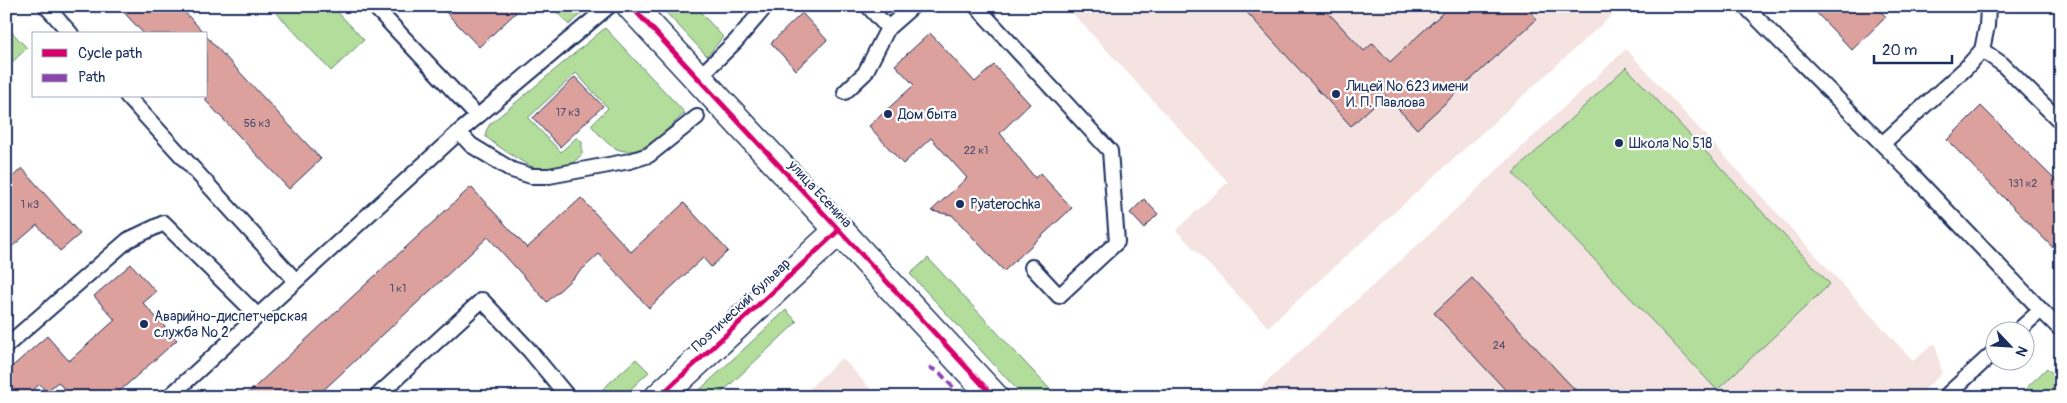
<svg xmlns="http://www.w3.org/2000/svg" width="2067" height="403" viewBox="0 0 2067 403" font-family="Pangolin,sans-serif">
<style>
.built{fill:#f4e3e1}
.green{fill:#b3dd9a;stroke:#67867c}
.building{fill:#dca19c;stroke:#1b2f5e}
.lines{fill:none;stroke-linecap:round;stroke-linejoin:round}
.lane-casing{stroke:#1b2f5e;stroke-width:18}
.street-casing{stroke:#1b2f5e;stroke-width:31}
.secondary-casing{stroke:#1b2f5e;stroke-width:31}
.lane{stroke:#fff;stroke-width:14}
.street{stroke:#fff;stroke-width:28}
.secondary{stroke:#fff;stroke-width:28}
.quiet{stroke:#8e44ad;stroke-width:4;stroke-dasharray:8 4;stroke-linecap:butt}
.cycleway-casing{stroke:#fff;stroke-width:8}
.cycleway{stroke:#d6006c;stroke-width:5}
.poi-dot{fill:#1b2f5e;stroke:#fff;stroke-width:2}
.labels{text-anchor:middle;dominant-baseline:central;stroke-width:4.5;stroke-linejoin:round;paint-order:stroke}
.number-label{font-size:11px;fill:#4b4c6e}
.poi-label{font-size:14px;fill:#1b2f5e;stroke:#fff;text-anchor:start}
.street-label{font-size:14px;fill:#1b2f5e;stroke:#fff}
</style>
<rect width="100%" height="100%" fill="#fff"/>
<filter id="ink" filterUnits="userSpaceOnUse"><feTurbulence type="fractalNoise" baseFrequency=".02" numOctaves="2"/><feDisplacementMap in="SourceGraphic" scale="10" xChannelSelector="R" yChannelSelector="G"/><feConvolveMatrix kernelMatrix="1 2 1 2 8 2 1 2 1" color-interpolation-filters="sRGB"/></filter>
<g filter="url(#ink)">
<!-- built -->
<path class="built" d="M1066 6H1622L1268 327 1176 230 1228 182Z
M1626 49 1913 361 1935 343 1942 373 1917 397H1250L1425 238Z
M842 358 878 397H800Z"/>
<!-- green -->
<path class="green" d="M280 6H332L364 40 331 71 275 11Z
M551 6H584L586 9 569 25Z
M660 6H695L723 37 707 56Z
M6 26 27 48 6 68Z
M605 28 685 113C666 129 640 163 613 147 605 142 597 132 591 125L608 108 576 73 528 118 561 152 577 137 582 142V154C572 167 552 172 536 168 525 165 496 145 486 137V131L490 124Z
M1626 67 1830 284 1717 390 1513 173Z
M928 258 1057 397H1024L910 274Z
M786 310 797 322 717 397H692Z
M636 359 649 372 622 397H594Z
M2047 368 2061 382V397H2017Z"/>
<!-- building -->
<path class="building" d="M118 6H179L205 34H144Z
M440 6H523L479 47Z
M1241 6H1322L1364 51 1373 43 1390 62 1450 6H1525L1537 19 1417 129 1385 95 1351 126Z
M1810 6H1876L1886 17 1852 50Z
M802 13 827 40 796 70 771 43Z
M930 33 975 82 994 65 1030 104 1000 133 1035 178 1040 173 1072 208 1004 271 952 215 931 211 967 178 931 138 903 164 869 126 914 85 895 65Z
M206 36 321 159 289 189 206 101Z
M575 77 603 106 560 147 533 118Z
M1981 106 2061 186V256L1947 140Z
M22 168 80 234 60 251 37 225 6 252V183Z
M471 187 527 248 581 198 631 252 684 203 728 251 711 267 703 258 649 308 599 254 547 302 488 237 316 397H244Z
M1144 199 1158 214 1144 228 1130 213Z
M131 264 156 292 143 303 177 340 113 397H71L58 382 46 392 40 384 25 397H20L6 381V372L47 336 69 361 115 320 94 296Z
M1472 278 1563 377 1582 397H1512L1434 313Z"/>
<g class="lines">
<!-- lane casing -->
<g class="lane-casing">
<path id="lane" d="M46 6 71 34
M374 6 477 116
M868 6 888 28
M976 6 1110 151 1117 242 1059 296 1032 267
M1745 6 1909 171 2041 310 2019 330
M1982 50 2002 64 2061 122
M698 78 736 41 766 6
M845 92 865 73 888 28 913 6
M127 96 296 281
M459 132 471 145 512 170 531 176H549L630 161 649 155 697 117
M1882 144 1966 68 1982 50 1987 26 1988 6
M2041 310 2061 330
M6 346 128 240 164 223 258 316
M169 397 459 132 609 6
M376 397 482 300 530 351 568 397
M1945 397 1994 352"/>
</g>
<!-- street casing -->
<g class="street-casing">
<path id="street" d="M659 397 839 230"/>
</g>
<!-- secondary casing -->
<g class="secondary-casing">
<path id="secondary" d="M631 6 994 397"/>
</g>
<!-- lane -->
<use href="#lane" class="lane"/>
<!-- street -->
<use href="#street" class="street"/>
<!-- secondary -->
<use href="#secondary" class="secondary"/>
<!-- quiet -->
<path class="quiet" d="M929 367 940 373 962 397"/>
<!-- cycleway casing -->
<g class="cycleway-casing">
<path id="cycleway" d="M631 6 994 397
M659 397 839 230"/>
</g>
<!-- cycleway -->
<use href="#cycleway" class="cycleway"/>
</g>
</g>
<!-- markers -->
<g class="poi-dot">
<circle cx="1336" cy="94" r="5"/>
<circle cx="888" cy="114" r="5"/>
<circle cx="1619" cy="143" r="5"/>
<circle cx="960" cy="204" r="5"/>
<circle cx="144" cy="324" r="5"/>
</g>
<g class="labels">
<!-- number labels -->
<g class="number-label">
<text x="568" y="112">17 к3</text>
<text x="257" y="123">56 к3</text>
<text x="976" y="150">22 к1</text>
<text x="2023" y="183">131 к2</text>
<text x="30" y="204">1 к3</text>
<text x="398" y="288">1 к1</text>
<text x="1499" y="345">24</text>
</g>
<!-- poi labels -->
<g class="poi-label">
<text x="1346" y="86">Лицей № 623 имени<tspan x="1346" dy="16">И. П. Павлова</tspan></text>
<text x="898" y="114">Дом быта</text>
<text x="1629" y="143">Школа № 518</text>
<text x="970" y="204">Pyaterochka</text>
<text x="154" y="316">Аварийно-диспетчерская<tspan x="154" dy="16">служба № 2</tspan></text>
</g>
<!-- street labels -->
<g class="street-label">
<text transform="translate(820 194) rotate(47)">улица Есенина</text>
<text transform="translate(741 305) rotate(-43)">Поэтический бульвар</text>
</g>
</g>
<!-- margin -->
<rect width="2067" height="403" fill="none" stroke="#fff" stroke-width="25"/>
<rect x="12" y="12" width="2042" height="378" fill="none" stroke="#1b2f5e" stroke-width="2" filter="url(#ink)"/>
<!-- legend -->
<rect x="32" y="32" width="175" height="65" fill="#ffffff" stroke="#a4acbf"/>
<rect x="42" y="49" width="25" height="8" fill="#d6006c" stroke="#a4acbf"/>
<text x="78" y="58" font-size="15" fill="#1b2f5e">Cycle path</text>
<rect x="42" y="74" width="25" height="8" fill="#8e44ad" stroke="#a4acbf"/>
<text x="78" y="82" font-size="15" fill="#1b2f5e">Path</text>
<!-- north arrow -->
<g transform="translate(2010 346) rotate(115)"><circle r="24" fill="#ffffff" stroke="#a4acbf"/>
<path d="M0-4L9 19L0 12L-9 19Z" fill="#1b2f5e"/>
<text y="-8" font-size="14" font-weight="bold" text-anchor="middle" fill="#1b2f5e">N</text>
</g>
<!-- scale -->
<path d="M1874 55v8h78v-8" fill="none" stroke="#1b2f5e" stroke-width="2.5"/>
<text x="1882" y="55" font-size="15" fill="#1b2f5e" stroke="#ffffff" stroke-width="4" paint-order="stroke">20 m</text>
</svg>
